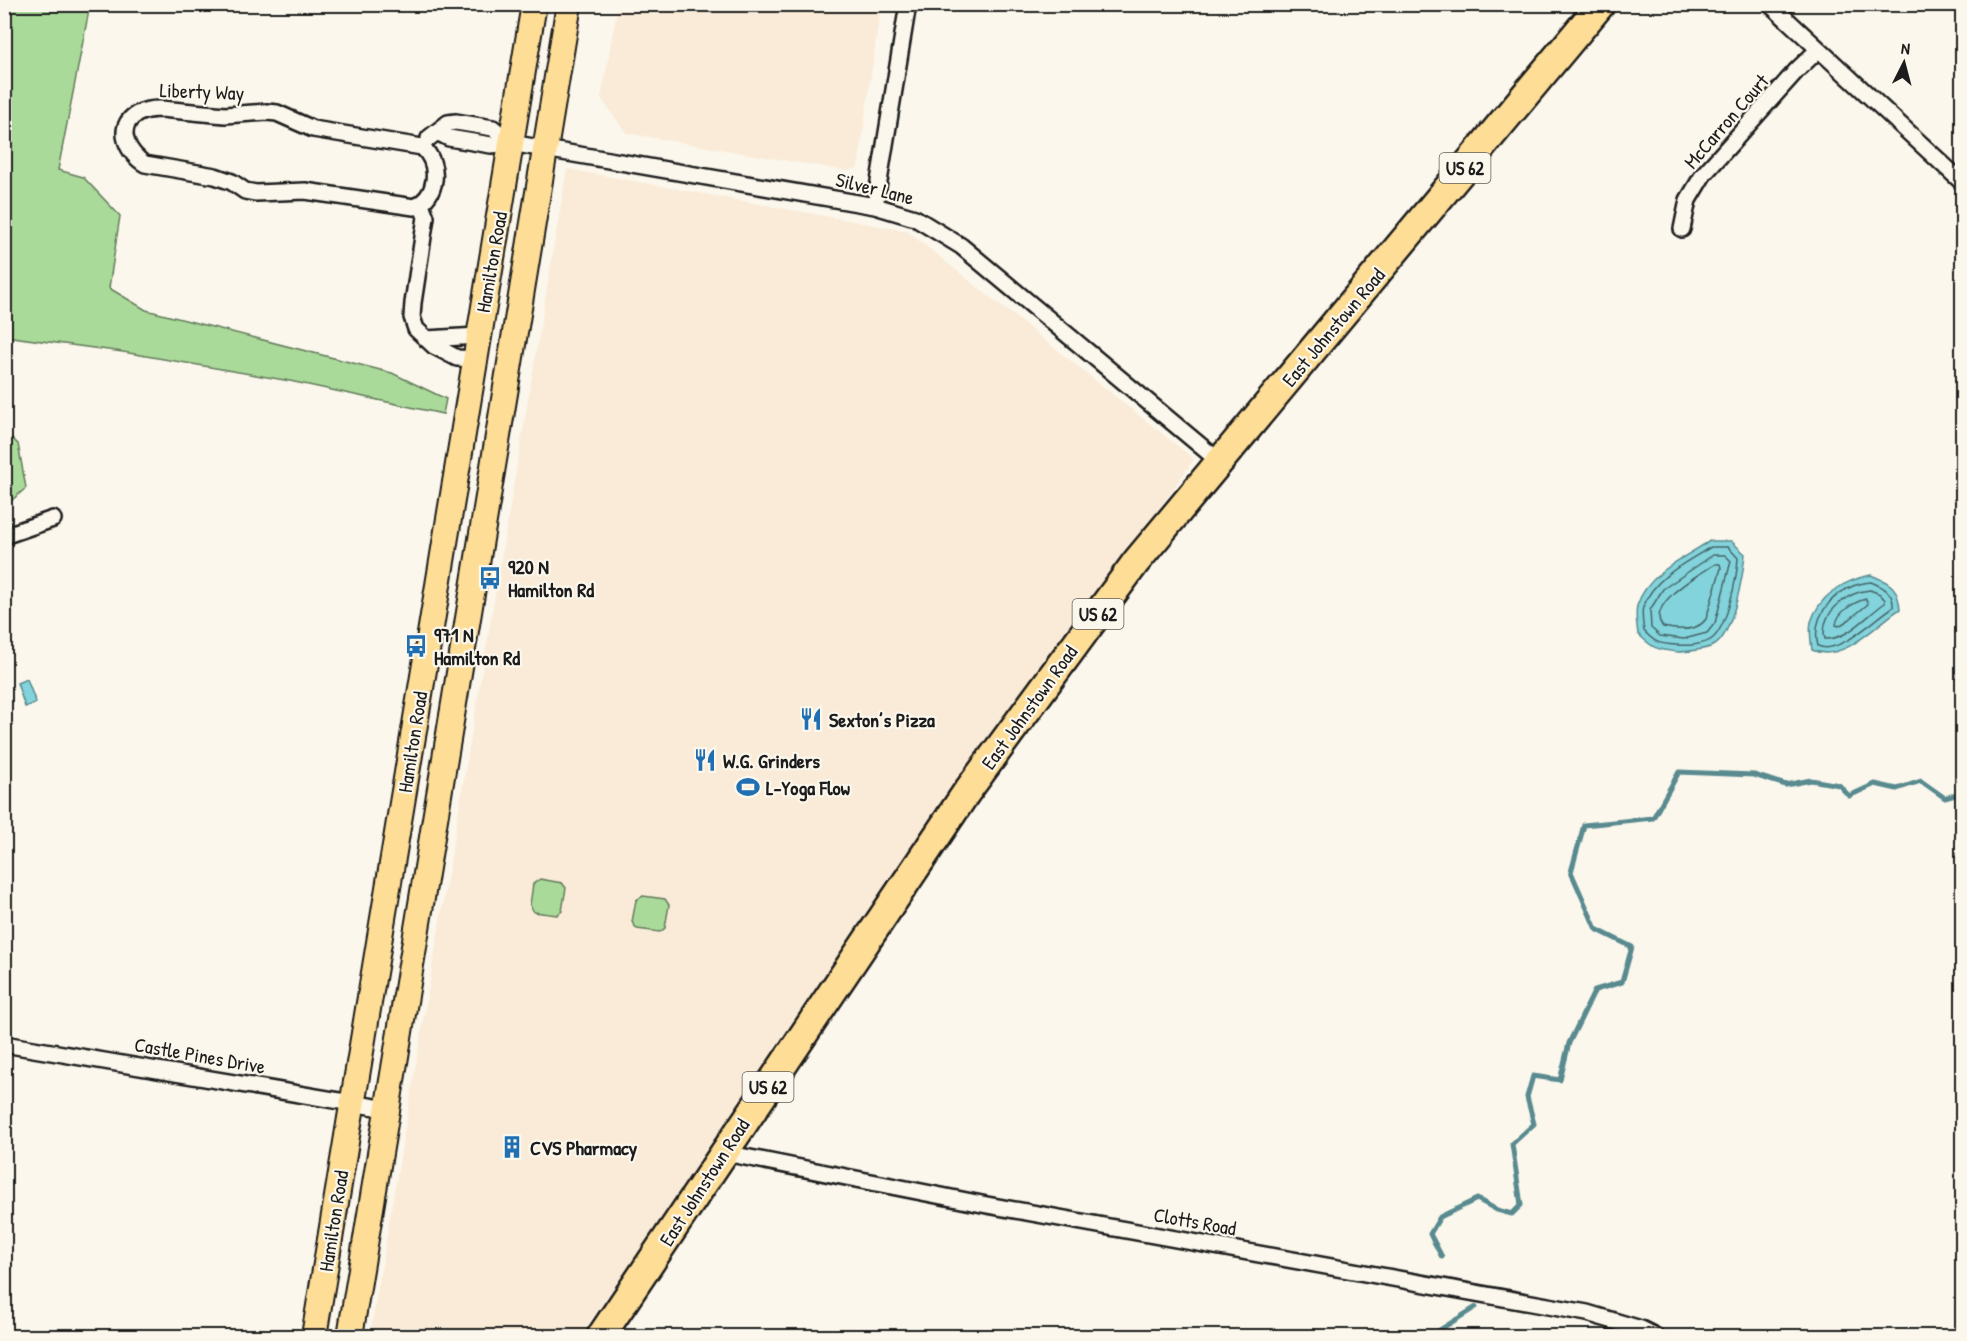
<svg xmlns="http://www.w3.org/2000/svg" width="1967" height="1341" viewBox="0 0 1967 1341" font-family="'Patrick Hand',sans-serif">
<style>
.built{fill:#f9ebd7}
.green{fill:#aada9a;stroke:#637b5b;stroke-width:1.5}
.water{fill:#82d3db;stroke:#598a8f;stroke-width:1.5}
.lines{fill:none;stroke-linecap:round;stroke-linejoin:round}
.shore{stroke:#456568;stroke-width:1.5}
.stream{stroke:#598a8f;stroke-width:5}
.street-casing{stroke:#1c1c1c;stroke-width:20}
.primary-casing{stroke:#1c1c1c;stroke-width:28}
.highway-casing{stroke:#1c1c1c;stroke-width:32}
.street{stroke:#fbf7ec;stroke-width:15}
.primary{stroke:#fedd96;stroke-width:24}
.highway{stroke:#fedd96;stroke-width:27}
.labels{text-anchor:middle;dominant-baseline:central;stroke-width:4.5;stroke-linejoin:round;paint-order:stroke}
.shield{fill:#fbf7ec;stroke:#5f5e5a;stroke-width:1.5}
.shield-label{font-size:18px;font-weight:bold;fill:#1c1c1c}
.street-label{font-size:20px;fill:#1c1c1c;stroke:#fbf7ec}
.poi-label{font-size:20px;font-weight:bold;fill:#1c1c1c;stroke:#fbf7ec;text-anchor:start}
</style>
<rect width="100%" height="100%" fill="#fbf7ec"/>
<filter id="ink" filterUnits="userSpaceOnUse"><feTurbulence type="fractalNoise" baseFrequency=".0167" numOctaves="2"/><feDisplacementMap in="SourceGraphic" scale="12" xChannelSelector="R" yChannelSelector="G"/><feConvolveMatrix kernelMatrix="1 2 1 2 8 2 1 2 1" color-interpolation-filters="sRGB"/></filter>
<g filter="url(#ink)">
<!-- built -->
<path class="built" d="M618 5H881L858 168 847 171 626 133 601 98Z
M567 169 907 231 1194 459 580 1336H370Z"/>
<!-- green -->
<path class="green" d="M4 5H90L58 170 83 177 120 216 109 288 146 310 392 373 446 399 443 414 290 381 123 352 5 336Z
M5 432 18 444 26 488 5 506Z
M540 879 562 883 566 888 562 911 557 915 534 912 530 905 533 884Z
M643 896 665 899 669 905 665 928 660 932 637 929 632 922 636 900Z"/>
<!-- water -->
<path class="water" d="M1710 541H1731L1745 554C1743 575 1733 634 1715 645 1708 649 1686 652 1678 652 1656 649 1655 650 1638 634 1637 626 1635 614 1637 606 1646 575 1684 557 1710 541Z
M1871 575C1891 583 1898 587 1900 609 1875 625 1843 664 1812 650 1811 641 1809 630 1811 622 1819 595 1845 580 1871 575Z
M27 679 36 703 25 707 17 683Z"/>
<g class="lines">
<!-- shore -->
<path class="shore" d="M1711 547H1728L1738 558C1737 577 1728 624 1713 638 1705 645 1687 646 1677 645 1660 644 1656 644 1644 631 1643 624 1641 614 1643 607 1653 578 1686 562 1711 547Z
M1713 555H1725L1731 561 1715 623 1707 633 1684 639 1660 636 1651 628 1650 610 1663 589Z
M1715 564H1720L1721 568 1706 619C1697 632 1677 630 1663 627 1644 604 1700 574 1715 564Z
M1871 582C1883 587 1894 592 1893 607 1876 618 1839 656 1818 646 1810 613 1839 584 1871 582Z
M1870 590 1880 594 1885 600V603C1867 615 1848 640 1825 639 1819 613 1847 592 1870 590Z
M1866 599 1868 604 1850 619 1839 626 1836 625C1837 612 1854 602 1866 599Z"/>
<!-- stream -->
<path class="stream" d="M1442 1257 1430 1234 1440 1217 1477 1199 1497 1210 1512 1214 1521 1205 1512 1144 1534 1124 1527 1097 1533 1076 1560 1080 1569 1043 1595 990 1622 982 1632 947 1596 929 1571 872 1584 825 1653 818 1679 772 1754 775 1786 785 1811 780 1839 785 1849 796 1875 784 1897 789 1921 781 1945 798 1962 793
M1430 1336 1476 1307"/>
<!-- street casing -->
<g class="street-casing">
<path id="street" d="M1770 4 1962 182
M161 109 225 115 267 112 277 113 313 129 422 147C441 164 438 197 414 207L305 191 256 193 245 191 232 182 215 176 145 164C128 154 114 127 137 114 144 110 153 109 161 109Z
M437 132 449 138 491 145 511 143 545 149 875 206 915 218 961 246 1220 462
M429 138 448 123 456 122 493 128 511 143
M421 204 426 217 413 303 412 317 416 329 434 346 457 358 475 359
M875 206 908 4
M1682 229 1688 200 1703 175 1797 70 1818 50
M426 339 478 336
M4 536 53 519
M4 1044 387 1109
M725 1153 987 1205 1587 1313 1641 1329 1655 1336"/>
</g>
<!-- primary casing -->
<g class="primary-casing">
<path id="primary" d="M314 1336 534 4
M350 1336 569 4"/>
</g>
<!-- highway casing -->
<g class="highway-casing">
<path id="highway" d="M601 1336 966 793 1136 562 1601 4"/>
</g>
<!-- street -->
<use href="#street" class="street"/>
<!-- primary -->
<use href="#primary" class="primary"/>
<!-- highway -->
<use href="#highway" class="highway"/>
</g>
</g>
<!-- icons -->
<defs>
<g id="bus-bare" transform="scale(1.8)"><path d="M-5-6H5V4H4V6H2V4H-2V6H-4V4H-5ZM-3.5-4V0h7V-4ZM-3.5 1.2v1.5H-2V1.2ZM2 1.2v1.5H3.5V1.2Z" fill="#1f6fb2" stroke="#fbf7ec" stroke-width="2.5" paint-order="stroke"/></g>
<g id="restaurant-bare" transform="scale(1.8)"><path d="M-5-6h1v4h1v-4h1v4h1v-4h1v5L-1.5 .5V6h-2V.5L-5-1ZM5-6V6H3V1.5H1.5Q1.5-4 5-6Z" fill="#1f6fb2" stroke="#fbf7ec" stroke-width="2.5" paint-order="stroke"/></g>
<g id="stadium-bare" transform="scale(1.8)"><path d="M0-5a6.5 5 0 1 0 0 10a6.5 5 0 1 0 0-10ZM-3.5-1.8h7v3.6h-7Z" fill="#1f6fb2" stroke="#fbf7ec" stroke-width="2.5" paint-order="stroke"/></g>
<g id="building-bare" transform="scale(1.8)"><path d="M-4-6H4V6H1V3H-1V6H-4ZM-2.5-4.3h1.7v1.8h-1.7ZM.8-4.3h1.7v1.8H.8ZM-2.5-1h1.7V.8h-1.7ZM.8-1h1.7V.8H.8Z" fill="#1f6fb2" stroke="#fbf7ec" stroke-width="2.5" paint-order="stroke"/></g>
</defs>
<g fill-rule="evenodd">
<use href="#bus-bare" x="490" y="578"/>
<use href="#bus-bare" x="416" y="646"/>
<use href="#restaurant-bare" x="811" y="719"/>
<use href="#restaurant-bare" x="705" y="760"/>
<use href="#stadium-bare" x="748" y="787"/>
<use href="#building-bare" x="512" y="1147"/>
</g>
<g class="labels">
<!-- shield labels -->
<g class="shield">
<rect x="1439.5" y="153" width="51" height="30" rx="4.5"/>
<rect x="1072.5" y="599" width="51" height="30" rx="4.5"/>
<rect x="742.5" y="1072" width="51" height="30" rx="4.5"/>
</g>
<g class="shield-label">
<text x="1465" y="168">US 62</text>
<text x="1098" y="614">US 62</text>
<text x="768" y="1087">US 62</text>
</g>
<!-- street labels -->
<g class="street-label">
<text transform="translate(202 91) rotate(2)">Liberty Way</text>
<text transform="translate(1726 121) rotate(-49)">McCarron Court</text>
<text transform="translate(875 188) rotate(14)">Silver Lane</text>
<text transform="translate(491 262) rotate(-80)">Hamilton Road</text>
<text transform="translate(1333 327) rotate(-50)">East Johnstown Road</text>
<text transform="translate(1029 707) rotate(-54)">East Johnstown Road</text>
<text transform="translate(412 742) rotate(-81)">Hamilton Road</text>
<text transform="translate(200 1055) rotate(10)">Castle Pines Drive</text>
<text transform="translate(704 1182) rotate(-57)">East Johnstown Road</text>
<text transform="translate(333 1221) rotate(-81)">Hamilton Road</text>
<text transform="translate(1195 1221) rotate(10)">Clotts Road</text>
</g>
<!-- poi labels -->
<g class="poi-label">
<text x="508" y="566">920 N<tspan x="508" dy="23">Hamilton Rd</tspan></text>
<text x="434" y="634">971 N<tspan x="434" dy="23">Hamilton Rd</tspan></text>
<text x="829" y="719">Sexton’s Pizza</text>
<text x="723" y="760">W.G. Grinders</text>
<text x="766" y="787">L-Yoga Flow</text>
<text x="530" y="1147">CVS Pharmacy</text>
</g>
</g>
<!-- margin -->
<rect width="1967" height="1341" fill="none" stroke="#fbf7ec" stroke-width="24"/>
<rect x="12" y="12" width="1943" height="1317" fill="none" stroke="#1c1c1c" stroke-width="2" filter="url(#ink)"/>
<!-- north arrow -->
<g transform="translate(1904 63) rotate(6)" stroke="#fbf7ec" stroke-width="4.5" paint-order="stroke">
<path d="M0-4.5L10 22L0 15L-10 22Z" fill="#1c1c1c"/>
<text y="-9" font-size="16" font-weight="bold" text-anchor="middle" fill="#1c1c1c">N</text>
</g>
</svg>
